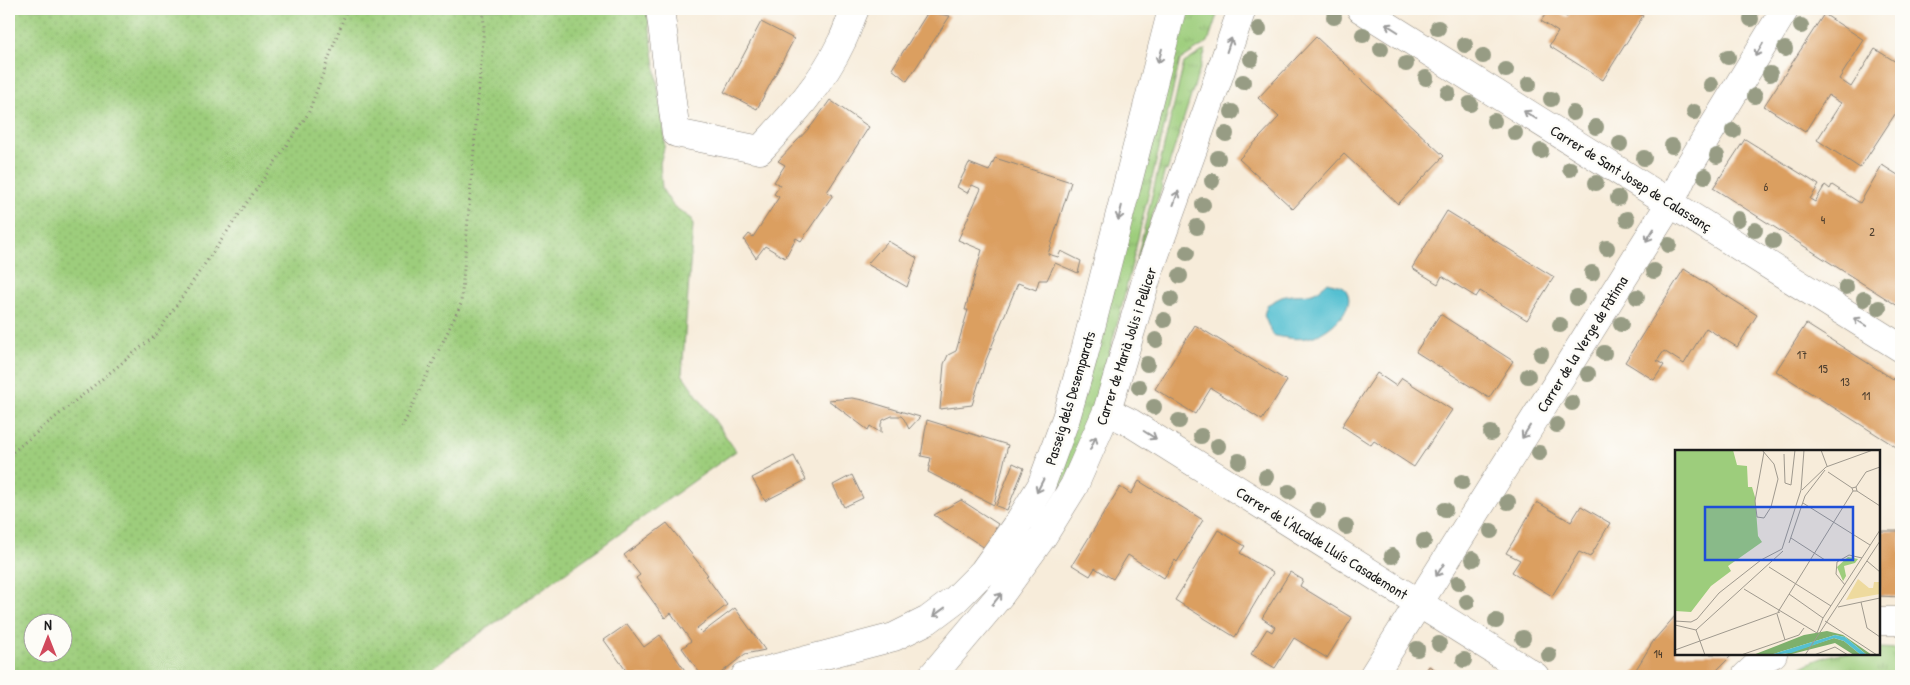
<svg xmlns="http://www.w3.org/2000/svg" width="1910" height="685" viewBox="0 0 1910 685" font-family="'Patrick Hand',sans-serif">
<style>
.grass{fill:url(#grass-tufts);stroke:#5c744c}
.park{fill:url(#park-dots);stroke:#5c744c;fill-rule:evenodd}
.water{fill:#55c0d1;stroke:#386e76}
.building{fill:#db9f61}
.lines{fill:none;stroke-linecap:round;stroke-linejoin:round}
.street-casing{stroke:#8a847b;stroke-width:29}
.path{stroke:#8a847b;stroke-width:3;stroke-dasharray:1 4;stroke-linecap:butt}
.street{stroke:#fff;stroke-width:28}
.tree{fill:#979c84}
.oneway{stroke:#999}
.labels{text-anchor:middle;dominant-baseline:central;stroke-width:5;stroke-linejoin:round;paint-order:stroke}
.number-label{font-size:12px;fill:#4c3d2d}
.street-label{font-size:15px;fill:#1c1c1c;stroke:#fdfcf7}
.inset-road{fill:none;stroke:#9f998e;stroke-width:1}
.view{fill:#1d4ed8;fill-opacity:0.15;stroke:#1d4ed8;stroke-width:2.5}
.inset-edge{fill:none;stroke:#1c1c1c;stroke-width:2.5}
</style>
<defs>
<pattern id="grass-tufts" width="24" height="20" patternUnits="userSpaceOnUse" patternTransform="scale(1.25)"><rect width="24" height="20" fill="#9dcd7c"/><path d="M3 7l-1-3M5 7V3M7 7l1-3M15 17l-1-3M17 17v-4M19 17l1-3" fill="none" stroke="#87af6b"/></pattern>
<pattern id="park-dots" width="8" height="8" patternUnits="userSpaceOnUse" patternTransform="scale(1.25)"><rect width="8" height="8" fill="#9dcd7c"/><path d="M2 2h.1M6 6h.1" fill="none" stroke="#87af6b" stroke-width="1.8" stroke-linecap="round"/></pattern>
</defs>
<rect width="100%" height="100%" fill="#fdfcf7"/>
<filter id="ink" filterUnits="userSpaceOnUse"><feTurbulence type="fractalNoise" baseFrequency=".02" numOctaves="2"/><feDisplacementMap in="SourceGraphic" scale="10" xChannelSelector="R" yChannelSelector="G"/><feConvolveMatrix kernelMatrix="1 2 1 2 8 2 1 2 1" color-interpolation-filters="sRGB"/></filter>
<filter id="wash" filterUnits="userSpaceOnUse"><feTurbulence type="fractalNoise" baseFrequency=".0096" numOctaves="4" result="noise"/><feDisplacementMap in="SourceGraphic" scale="20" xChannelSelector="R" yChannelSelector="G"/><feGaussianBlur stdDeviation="1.12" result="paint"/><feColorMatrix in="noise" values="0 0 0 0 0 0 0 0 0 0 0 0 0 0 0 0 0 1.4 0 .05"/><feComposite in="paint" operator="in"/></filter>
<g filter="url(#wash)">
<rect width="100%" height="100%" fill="#f7ecda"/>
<!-- grass -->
<path class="grass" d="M1184 9H1219L1208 42 1180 60 1122 306 1090 423 1064 485 1027 536 1022 538Z
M1206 49 1167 171 1165 170 1161 185 1162 187 1135 266 1184 63Z
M1879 648 1901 649V676H1786C1801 667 1817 658 1836 654 1849 652 1865 654 1879 654Z"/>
<!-- park -->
<path class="park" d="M9 9H647L665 136 664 148 660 163 662 189 673 206 692 219 693 225 682 374 736 451 420 676H9ZM32 622H62V652H32Z"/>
<!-- water -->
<path class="water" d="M1328 282C1333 284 1340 285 1343 287 1362 304 1330 331 1314 336 1301 341 1285 338 1272 335L1264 315 1267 305C1272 302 1277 299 1282 297 1302 291 1309 301 1328 282Z"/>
<g id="blocks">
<!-- building -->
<path class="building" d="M1549 9H1553L1567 17 1573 9H1631L1643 16 1603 80 1549 46 1558 32 1541 21Z
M928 12 950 16 907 81 892 69Z
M1824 14 1864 40 1839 79 1851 87 1875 49 1901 65V105L1860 168 1817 140 1841 103 1828 95 1805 132 1764 106Z
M761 22 794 39 757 109 724 92Z
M1316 37 1444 156 1398 204 1344 154 1293 209 1239 159 1279 117 1258 98Z
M830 100 869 127 827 192 833 195 801 241 796 238 785 258 765 246 756 258 744 240 749 234 753 237 779 197 774 194 780 185 774 182 785 165 778 161 812 125Z
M1745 139 1819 185 1810 199 1815 202 1825 185 1830 189 1832 185 1860 203 1882 165 1901 177V308L1713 188Z
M995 158 1071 182 1048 254 1058 257 1061 251 1081 261 1078 273 1055 263 1047 280H1039L1036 290 1018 283 986 360 972 405 940 409 944 364 948 355 956 351 968 310H965L982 250 958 240 981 189 972 185 967 193 957 187 969 163 989 171Z
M1447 211 1554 277 1527 320 1480 291 1476 297 1442 276 1438 284 1412 268Z
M888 241 917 258 907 287 867 264Z
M1684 269 1757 315 1737 347 1706 328 1684 364 1664 351 1657 361 1664 365 1654 380 1625 362Z
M1440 314 1513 361 1489 398 1416 352Z
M1806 324 1901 384V450L1776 371Z
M1195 325 1287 381 1262 420 1211 388 1195 414 1155 389Z
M1377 373 1396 386 1402 378 1452 410 1414 467 1374 441 1371 445 1342 426Z
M852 398 863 400 920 417 909 429 904 419 901 416H892L883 420 881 424V433L870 426 868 430 828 400Z
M927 420 1008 445 994 505 928 472 931 458 921 456Z
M794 456 806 480 765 501 752 478Z
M1013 463 1024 468 1007 510 996 506Z
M852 475 863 498 844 507 833 485Z
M1139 481 1203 520 1177 562 1175 560 1164 578 1128 555 1113 579 1095 568 1090 576 1072 565 1120 487 1131 494Z
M961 500 998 524 985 548 934 515Z
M1537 502 1571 522 1581 506 1610 523 1590 557 1579 552 1552 596 1512 572 1520 560 1506 553Z
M667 523 708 575 706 576 727 605 697 628 702 633 735 608 765 650 745 654 717 676H702L682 648 691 641 671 613 665 618 636 578 640 575 624 555Z
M1218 530 1245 546 1240 553 1273 573 1235 637 1175 600Z
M1879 531H1901V597L1879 596Z
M1290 572 1303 580 1300 586 1352 618 1327 658 1294 638 1275 668 1251 654 1267 629 1272 632 1275 627 1262 618Z
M1676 615V654H1733L1711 676H1632L1654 640Z
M627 624 644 647 660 635 689 676H630L604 640Z
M1429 666 1446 676H1423Z"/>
</g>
</g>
<g filter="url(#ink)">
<use href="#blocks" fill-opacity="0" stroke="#8a847b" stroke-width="1"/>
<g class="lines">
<!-- street casing -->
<g class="street-casing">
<path id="street" d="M660 9 676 133 760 150C791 117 823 82 842 41 847 31 850 20 855 9
M1361 9 1901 348
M1107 411 1131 423 1535 676
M1879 621H1901
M745 676 894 637 928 620 956 599 983 572 1020 520 1041 486 1066 418 1084 355 1172 9
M932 676 1001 594 1043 536 1074 486 1107 411 1147 277 1209 105 1242 9
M1373 676 1671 202 1683 176 1785 9
M1746 676 1765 658 1773 654"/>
</g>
<!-- path -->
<path class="path" d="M402 427 461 304 484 27 483 9
M9 455 156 335 308 114 347 9"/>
<!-- street -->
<use href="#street" class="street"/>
</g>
<!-- trees -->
<g class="tree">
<circle cx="1334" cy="17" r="8"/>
<circle cx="1751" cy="19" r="8"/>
<circle cx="1801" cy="26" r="8"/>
<circle cx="1438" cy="28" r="8"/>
<circle cx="1259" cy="29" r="8"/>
<circle cx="1363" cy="35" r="8"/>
<circle cx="1465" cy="45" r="8"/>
<circle cx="1381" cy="49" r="8"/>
<circle cx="1785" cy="49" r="8"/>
<circle cx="1483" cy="56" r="8"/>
<circle cx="1728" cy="57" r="8"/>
<circle cx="1251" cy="59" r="8"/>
<circle cx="1406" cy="64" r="8"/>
<circle cx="1506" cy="70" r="8"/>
<circle cx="1770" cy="74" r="8"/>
<circle cx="1426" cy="78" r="8"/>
<circle cx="1243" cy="82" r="8"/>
<circle cx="1529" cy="84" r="8"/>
<circle cx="1711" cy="85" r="8"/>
<circle cx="1448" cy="93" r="8"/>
<circle cx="1755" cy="96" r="8"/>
<circle cx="1551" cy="99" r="8"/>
<circle cx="1470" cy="104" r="8"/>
<circle cx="1232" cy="112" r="8"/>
<circle cx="1694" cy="112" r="8"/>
<circle cx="1573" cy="113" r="8"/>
<circle cx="1494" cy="121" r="8"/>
<circle cx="1596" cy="127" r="8"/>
<circle cx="1733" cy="131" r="8"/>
<circle cx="1515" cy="133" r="8"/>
<circle cx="1226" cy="134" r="8"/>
<circle cx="1620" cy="144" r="8"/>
<circle cx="1672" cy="146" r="8"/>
<circle cx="1541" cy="151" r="8"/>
<circle cx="1717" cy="156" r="8"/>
<circle cx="1218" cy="158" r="8"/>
<circle cx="1644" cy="158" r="8"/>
<circle cx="1570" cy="169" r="8"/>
<circle cx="1705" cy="176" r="8"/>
<circle cx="1212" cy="181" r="8"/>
<circle cx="1596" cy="183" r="8"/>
<circle cx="1618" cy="198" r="8"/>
<circle cx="1203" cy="205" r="8"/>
<circle cx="1627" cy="219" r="8"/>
<circle cx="1738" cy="219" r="8"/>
<circle cx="1197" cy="227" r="8"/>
<circle cx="1755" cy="230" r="8"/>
<circle cx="1773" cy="241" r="8"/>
<circle cx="1669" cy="245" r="8"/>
<circle cx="1607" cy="248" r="8"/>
<circle cx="1187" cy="253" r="8"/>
<circle cx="1654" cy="271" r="8"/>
<circle cx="1592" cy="273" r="8"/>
<circle cx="1180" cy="276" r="8"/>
<circle cx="1846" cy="287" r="8"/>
<circle cx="1637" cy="297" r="8"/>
<circle cx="1577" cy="298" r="8"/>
<circle cx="1171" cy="299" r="8"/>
<circle cx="1864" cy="299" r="8"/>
<circle cx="1879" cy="308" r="8"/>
<circle cx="1164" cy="320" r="8"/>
<circle cx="1621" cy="324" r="8"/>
<circle cx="1560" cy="325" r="8"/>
<circle cx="1156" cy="340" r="8"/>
<circle cx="1604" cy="353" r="8"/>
<circle cx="1541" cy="354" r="8"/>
<circle cx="1147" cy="364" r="8"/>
<circle cx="1588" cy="374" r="8"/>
<circle cx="1528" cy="376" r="8"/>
<circle cx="1139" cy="387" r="8"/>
<circle cx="1572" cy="403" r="8"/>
<circle cx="1154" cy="407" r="8"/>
<circle cx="1179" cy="421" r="8"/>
<circle cx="1557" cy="425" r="8"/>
<circle cx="1491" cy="433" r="8"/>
<circle cx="1201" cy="436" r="8"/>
<circle cx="1218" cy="446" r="8"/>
<circle cx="1539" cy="453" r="8"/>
<circle cx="1239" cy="461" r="8"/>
<circle cx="1266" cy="477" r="8"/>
<circle cx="1462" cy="482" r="8"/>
<circle cx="1289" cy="492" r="8"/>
<circle cx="1508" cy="502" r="8"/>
<circle cx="1318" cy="510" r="8"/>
<circle cx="1445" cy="510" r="8"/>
<circle cx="1346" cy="527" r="8"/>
<circle cx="1491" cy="531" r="8"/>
<circle cx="1424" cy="541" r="8"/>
<circle cx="1392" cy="556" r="8"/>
<circle cx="1473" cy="559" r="8"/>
<circle cx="1458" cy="583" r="8"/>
<circle cx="1467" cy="602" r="8"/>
<circle cx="1496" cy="621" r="8"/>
<circle cx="1523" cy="638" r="8"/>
<circle cx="1439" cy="644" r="8"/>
<circle cx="1417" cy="649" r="8"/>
<circle cx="1549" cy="655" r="8"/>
<circle cx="1464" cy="660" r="8"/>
</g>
<!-- one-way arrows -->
<defs><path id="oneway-shaft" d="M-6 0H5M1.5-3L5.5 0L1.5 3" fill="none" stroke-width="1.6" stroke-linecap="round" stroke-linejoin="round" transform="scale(1.25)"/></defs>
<g class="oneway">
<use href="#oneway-shaft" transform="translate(1392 28) rotate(-148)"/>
<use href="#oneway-shaft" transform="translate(1229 45) rotate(-71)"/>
<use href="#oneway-shaft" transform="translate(1759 50) rotate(121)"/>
<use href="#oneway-shaft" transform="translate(1160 56) rotate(105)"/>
<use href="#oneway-shaft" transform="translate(1530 115) rotate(-148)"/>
<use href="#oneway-shaft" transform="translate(1176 198) rotate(-70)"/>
<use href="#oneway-shaft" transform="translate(1120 213) rotate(104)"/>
<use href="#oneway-shaft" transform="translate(1650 235) rotate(122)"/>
<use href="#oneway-shaft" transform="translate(1860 322) rotate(-148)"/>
<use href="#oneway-shaft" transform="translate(1526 432) rotate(122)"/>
<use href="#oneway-shaft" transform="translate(1150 435) rotate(32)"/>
<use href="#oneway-shaft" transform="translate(1093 443) rotate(-66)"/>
<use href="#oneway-shaft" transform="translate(1040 486) rotate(117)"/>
<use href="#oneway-shaft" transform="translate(1440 570) rotate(122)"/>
<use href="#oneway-shaft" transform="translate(997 599) rotate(-52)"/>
<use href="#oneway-shaft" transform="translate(939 612) rotate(144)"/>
</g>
</g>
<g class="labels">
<!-- number labels -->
<g class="number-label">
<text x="1766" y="186">6</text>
<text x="1823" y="219">4</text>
<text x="1872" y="231">2</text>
<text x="1802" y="354">17</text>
<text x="1823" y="368">15</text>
<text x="1845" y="381">13</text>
<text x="1866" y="395">11</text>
<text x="1658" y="653">14</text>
</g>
<!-- street labels -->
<g class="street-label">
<text transform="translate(1631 178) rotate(32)">Carrer de Sant Josep de Calassanç</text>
<text transform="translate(1582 344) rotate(-58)">Carrer de la Verge de Fàtima</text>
<text transform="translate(1126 346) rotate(-72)">Carrer de Marià Jolis i Pellicer</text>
<text transform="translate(1070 398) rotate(-73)">Passeig dels Desemparats</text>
<text transform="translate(1322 543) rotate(32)">Carrer de l'Alcalde Lluís Casademont</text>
</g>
</g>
<!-- overview -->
<g transform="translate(1675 450)">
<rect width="205" height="205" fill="#f7ecda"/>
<path d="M173 107 183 109 180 113 169 116 171 126 168 131 162 117Z" fill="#9dcd7c"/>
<path d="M152 181 168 185 197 205H192L170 187 160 185 95 205H78L129 185ZM159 188 169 191 186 205H179L160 193 113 205H107Z" fill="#7eb06c"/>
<path d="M183 129 194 138H198L199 132H205V144L171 150Z" fill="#eeda9e"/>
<path d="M0 0H58L62 15 72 16 73 37H77L80 47 83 86 87 92 53 116 56 121 36 136 16 162 0 161Z" fill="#9dcd7c"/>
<path d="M160 185 170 187 192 205H186L169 191 159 188 116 203 95 205Z" fill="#55c0d1"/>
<path class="inset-road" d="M87 0 99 14 103 29 96 57 89 68 82 67 80 51 89 2M146 0 152 16M109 4 110 33 116 35 120 0M153 22 177 38M181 37 191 22 205 17M127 40 151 17 198 0M182 41 205 56M128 53 195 95M116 88 150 110M114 93 130 46 150 20M192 111 205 122M94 117 156 156M170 135 161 124 162 112 174 105 187 108M69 139 142 183M114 144 148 168M186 152 192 178 205 187M163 157 205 148M103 162 178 41 177 38 181 37 182 41H178M102 164 110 190M0 171 16 172 22 169 44 143 86 110 107 99 126 40 129 0M150 171 202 205M0 175 21 180M21 180 108 101M21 180 30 205M142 183 148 168 205 80M0 200 105 162M66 205 124 185 129 178M130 205 205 91M139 205 160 197 173 205"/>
<path class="view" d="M30 57H178V110H30Z"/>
<rect width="205" height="205" class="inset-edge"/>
</g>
<!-- margin -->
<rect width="1910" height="685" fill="none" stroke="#fdfcf7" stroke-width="30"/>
<!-- north arrow -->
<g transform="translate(48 638)"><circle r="24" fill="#fdfcf7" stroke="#a3a29f"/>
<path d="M0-4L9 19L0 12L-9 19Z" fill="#d1495b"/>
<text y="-8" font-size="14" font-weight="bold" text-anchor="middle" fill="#1c1c1c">N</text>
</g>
</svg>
